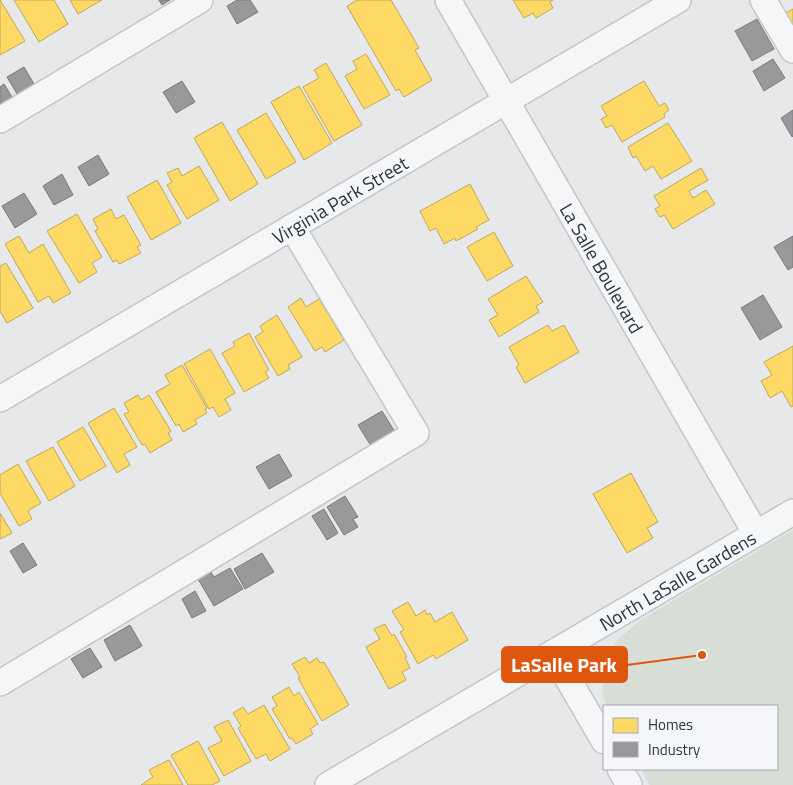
<svg xmlns="http://www.w3.org/2000/svg" width="793" height="785" viewBox="0 0 793 785" font-family="'Titillium Web',sans-serif">
<style>
.green{fill:#d6ded6}
.homes{fill:#ffd966;stroke:#bfa85c}
.industry{fill:#999;stroke:#787b80}
.lines{fill:none;stroke-linecap:round;stroke-linejoin:round}
.minor-casing{stroke:#c4c6c8;stroke-width:28}
.minor{stroke:#f5f6f7;stroke-width:25}
.labels{text-anchor:middle;dominant-baseline:central;stroke-width:5;stroke-linejoin:round;paint-order:stroke}
.street-label{font-size:19px;fill:#2b3445;stroke:#f4f6f9}
.leader{fill:none;stroke:#df570f;stroke-width:2}
.callout-dot{fill:#df570f;stroke:#f4f6f9;stroke-width:2}
.callout{fill:#df570f;stroke:#df570f;stroke-width:2}
.callout-label{font-size:20px;text-anchor:middle;font-weight:bold;fill:#fff}
</style>
<rect width="100%" height="100%" fill="#e6e8ea"/>
<!-- green -->
<path class="green" d="M793 530V785H650L641 769H777V706H607L602 693 606 669 616 641 642 619Z"/>
<!-- homes -->
<path class="homes" d="M0 0 25 41 0 55Z
M14 0H54L68 24 39 42Z
M70 0H102L78 14Z
M357 0H391L419 48 415 50 432 80 404 97 399 89 396 91 347 6Z
M513 0H553L550 2 553 8 536 18 533 13 524 18Z
M793 9V34L782 15Z
M366 54 390 95 364 109 345 76 357 69 353 61Z
M326 63 362 125 334 141 303 87 319 78 314 70Z
M644 81 659 106 665 103 669 110 664 114 665 117 622 142 612 125 606 128 601 119 607 116 601 106Z
M299 86 332 143 304 160 271 102Z
M266 113 296 162 266 179 237 130Z
M222 122 258 184 230 201 194 138Z
M668 123 692 161 661 179 653 166 645 171 636 156 633 158 628 147Z
M199 166 219 200 187 219 167 185 172 182 167 173 178 168 182 176Z
M701 168 708 180 689 191 693 198 706 190 715 204 673 229 664 215 660 217 655 209 660 206 654 196Z
M157 180 181 223 151 240 127 197Z
M470 184 489 220 476 227 478 229 456 241 455 238 444 244 436 228 430 231 420 211Z
M111 209 116 219 124 215 141 245 137 247 141 253 119 264 117 260 113 262 95 231 98 229 93 219Z
M77 214 102 257 92 263 97 272 79 283 47 231Z
M494 232 513 266 487 281 467 247Z
M19 236 29 253 43 244 71 293 53 303 49 296 38 302 5 244Z
M6 263 33 308 7 323 0 311V266Z
M526 276 543 302 536 306 539 312 499 337 489 320 498 315 488 299Z
M301 298 306 307 319 299 344 340 325 352 322 347 315 351 288 307Z
M277 315 302 357 288 365 290 369 278 376 255 337 263 332 260 326Z
M548 325 552 331 564 325 579 352 525 383 516 367 519 365 509 347Z
M249 333 269 370 265 372 269 378 244 392 222 353 235 346 233 342Z
M793 346V406L791 407 782 391 770 398 761 381 772 375 764 362Z
M210 349 235 393 225 399 231 410 219 417 213 407 209 409 184 364Z
M182 365 207 408 205 409 207 413 195 420 197 424 183 432 179 424 176 426 156 392 170 384 165 375Z
M138 395 141 400 149 395 171 431 168 433 172 440 150 453 145 444 142 445 124 414 129 412 124 403Z
M114 408 137 447 124 454 130 465 117 473 88 423Z
M83 427 106 466 80 481 57 442Z
M53 447 75 486 49 501 26 461Z
M18 464 41 503 28 511 32 519 19 526 0 493V475Z
M631 473 658 522 647 528 653 538 627 553 593 494Z
M0 513 12 533 0 539Z
M408 602 416 616 425 610 427 615 430 613 435 622 452 612 468 640 436 659 433 655 418 664 400 632 404 630 392 611Z
M385 624 392 636 394 634 407 657 405 658 410 668 402 672 406 680 389 689 366 647 380 639 374 629Z
M305 657 309 663 317 658 320 663 324 662 349 705 322 721 298 678 300 677 292 664Z
M289 687 294 696 299 692 318 724 310 729 313 734 296 744 292 738 290 739 272 709 277 706 272 697Z
M264 705 290 749 270 761 266 754 256 759 238 728 241 726 233 713 243 707 248 714Z
M228 720 251 761 224 776 208 748 222 741 214 727Z
M198 741 220 781 212 785H188L171 755Z
M169 760 183 785H141L153 777 149 770Z"/>
<!-- industry -->
<path class="industry" d="M159 0H170L162 5Z
M237 0H250L258 12 237 24 227 6Z
M757 19 774 49 752 61 735 31Z
M773 59 785 78 764 91 753 71Z
M24 67 37 89 20 99 7 77Z
M182 81 195 102 176 113 163 92Z
M4 84 15 102 0 111V87Z
M793 110V136L792 137 781 118Z
M98 155 109 174 89 186 78 167Z
M62 174 73 195 54 205 43 186Z
M24 193 37 214 15 228 2 206Z
M793 236V267L788 270 774 247Z
M763 295 782 327 760 340 741 308Z
M382 411 395 432 371 446 358 425Z
M279 454 292 476 269 489 256 467Z
M345 496 358 517 353 519 358 527 344 535 327 507Z
M324 509 338 533 327 540 312 516Z
M23 543 37 565 23 573 10 551Z
M262 553 274 572 245 589 234 569Z
M230 568 243 589 214 606 198 579 211 572 214 577Z
M195 591 206 611 192 618 182 599Z
M130 625 142 646 115 661 104 640Z
M90 648 102 667 83 678 71 659Z"/>
<g class="lines">
<!-- minor casing -->
<g class="minor-casing">
<g id="minor">
<path id="s1" d="M448 0 756 534"/>
<path d="M763 0 793 50"/>
<path d="M0 120 200 0"/>
<path id="s2" d="M0 399 678 0"/>
<path d="M553 653 604 741"/>
<path d="M0 683 416 433 292 227"/>
<path d="M620 769 629 785"/>
<path id="s3" d="M328 785 793 512"/>
</g>
</g>
<!-- minor -->
<use href="#minor" class="minor"/>
</g>
<g class="labels">
<!-- street labels -->
<g class="street-label">
<text stroke="none"><textPath href="#s2" startOffset="394">Virginia Park Street</textPath></text>
<text stroke="none"><textPath href="#s1" startOffset="309">La Salle Boulevard</textPath></text>
<text stroke="none"><textPath href="#s3" startOffset="405">North LaSalle Gardens</textPath></text>
</g>
</g>
<!-- callouts -->
<path class="leader" d="M702 655L627 665"/>
<circle class="callout-dot" cx="702" cy="655" r="5"/>
<rect class="callout" x="502" y="647" width="125" height="35" rx="5"/>
<g class="callout-label">
<text x="564" y="672">LaSalle Park</text>
</g>
<!-- legend -->
<rect x="603" y="705" width="175" height="65" fill="#f4f6f9" stroke="#a4a8b1"/>
<rect x="613" y="718" width="25" height="15" fill="#ffd966" stroke="#a4a8b1"/>
<text x="648" y="730" font-size="15" fill="#2b3445">Homes</text>
<rect x="613" y="742" width="25" height="15" fill="#999999" stroke="#a4a8b1"/>
<text x="648" y="755" font-size="15" fill="#2b3445">Industry</text>
</svg>
